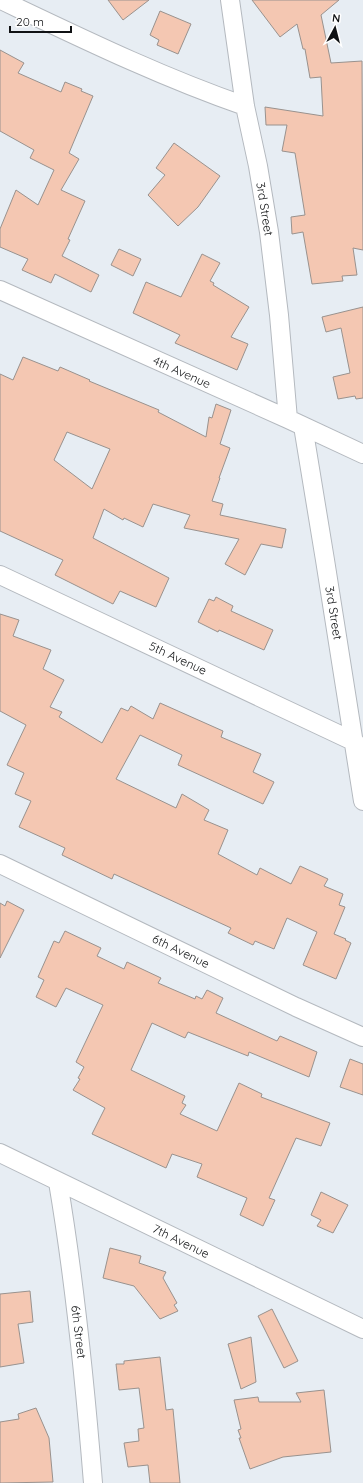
<svg xmlns="http://www.w3.org/2000/svg" width="363" height="1483" viewBox="0 0 363 1483" font-family="Quicksand,sans-serif">
<style>
.building{fill:#f4c7b2;stroke:#99928e;fill-rule:evenodd}
.lines{fill:none;stroke-linecap:round;stroke-linejoin:round}
.street-casing{stroke:#b4b9bf;stroke-width:20}
.street{stroke:#fff;stroke-width:18}
.labels{text-anchor:middle;dominant-baseline:central;stroke-width:3;stroke-linejoin:round;paint-order:stroke}
.street-label{font-size:12px;fill:#101214;stroke:#fff}
</style>
<rect width="100%" height="100%" fill="#e7edf3"/>
<!-- building -->
<path class="building" d="M108 0H149L123 20Z
M252 0H339L321 15 331 63 362 61 363 250 353 248 357 275 342 276 343 281 312 284 303 232 292 234 291 217 305 215 295 153 282 151 287 125H266L265 107 323 116 321 77 310 78 305 49H303L297 24 280 37Z
M160 11 191 24 178 54 157 45 159 40 150 35Z
M0 50 24 63 18 73 61 92 65 82 82 89 81 91 93 96 69 153 79 159 61 190 85 201 68 239 70 240 62 256 99 275 91 292 55 274 51 283 22 270 28 259 0 247V229L16 190 38 205 54 170 30 158 34 150 0 131Z
M174 143 220 176 198 207 178 226 148 195 165 175 156 168Z
M119 249 141 259 133 276 111 265Z
M202 254 220 263 210 281 214 283 213 285 249 307 231 337 248 344 237 370 175 343 180 335 133 313 146 282 181 297Z
M363 307V398L356 399 355 396 338 399 333 377 350 373 341 328 326 332 322 317Z
M23 357 58 371 60 367 90 380 89 381 159 410 158 412 206 437 209 417 212 418 216 404 231 410 220 444 230 448 219 478H220L212 501 223 504 220 515 286 529 282 548 261 544 245 575 225 564 239 539 184 528 190 515 153 504 143 527 124 518 123 520 104 509 93 538 169 578 156 607 120 591 113 604 55 575 63 560 0 531V374L13 380ZM67 432 110 449 92 489 54 460Z
M216 597 233 606 231 611 273 630 264 650 219 630 218 632 198 622 209 599 214 601Z
M0 614 19 620 13 636 51 650 43 669 64 680 50 707 62 712 59 717 102 743 121 708 128 711 131 706 153 719 160 703 223 731 221 737 261 754 253 772 274 782 263 804 178 765 182 755 140 735 116 779 176 808 182 794 209 810 204 820 228 830 218 854 257 875 260 868 291 884 300 866 328 879 324 886 343 894 339 905 345 907 334 934 346 939 345 940 351 943 336 979 303 965 317 932 287 918 274 949 255 941 253 945 228 933 231 928 114 874 112 879 62 855 65 848 19 827 31 801 15 794 24 773 7 765 26 725 0 711Z
M7 901 24 910 0 958V903L5 906Z
M65 931 101 948 97 956 124 969 127 962 161 978 158 983 195 999 196 996 202 999 207 990 223 998 216 1013 277 1041 280 1036 317 1052 309 1077 249 1052 248 1056 188 1032 185 1038 152 1023 131 1070 185 1096 182 1103 186 1105 180 1114 217 1131 239 1083 262 1094 261 1097 330 1123 321 1146 296 1138 269 1198 275 1200 263 1226 240 1215 247 1198 197 1177 202 1164 172 1154 166 1168 92 1134 105 1108 73 1090 80 1079 78 1078 84 1067 76 1062 103 1005 66 988 56 1007 36 997 44 980 38 977 54 941 59 943Z
M350 1059 363 1064V1095L340 1087Z
M321 1192 348 1205 333 1233 317 1226 321 1220 311 1215Z
M110 1248 141 1256 139 1263 166 1272 163 1278 177 1303 174 1305 178 1311 160 1319 134 1286 103 1278Z
M30 1291 33 1322 18 1324 24 1363 0 1367V1294Z
M272 1309 298 1361 284 1368 258 1316Z
M251 1337 256 1382 241 1389 228 1344Z
M160 1357 166 1410 173 1409 180 1483H150L148 1465 128 1467 124 1443 139 1441 138 1429 144 1428 139 1388 119 1390 116 1364H124V1361Z
M324 1390 331 1452 283 1457 250 1469 239 1438H241L238 1430 241 1429 234 1400 258 1397 259 1402H301L296 1393Z
M36 1408 49 1438 53 1482 0 1483V1422L19 1419 18 1414Z"/>
<g class="lines">
<!-- street casing -->
<g class="street-casing">
<path id="street" d="M1 0C81 38 161 77 245 106
M230 0 245 106 258 166 269 232 279 315 288 419
M0 290 288 419 363 454
M303 426 325 560 363 801
M0 575 355 742
M0 864 296 1007 363 1037
M0 1153 363 1329
M58 1182C75 1282 85 1383 93 1483"/>
</g>
<!-- street -->
<use href="#street" class="street"/>
</g>
<g class="labels">
<!-- street labels -->
<g class="street-label">
<text transform="translate(265 209) rotate(81)">3rd Street</text>
<text transform="translate(182 372) rotate(24)">4th Avenue</text>
<text transform="translate(334 613) rotate(81)">3rd Street</text>
<text transform="translate(178 658) rotate(25)">5th Avenue</text>
<text transform="translate(181 951) rotate(26)">6th Avenue</text>
<text transform="translate(181 1241) rotate(26)">7th Avenue</text>
<text transform="translate(79 1332) rotate(83)">6th Street</text>
</g>
</g>
<!-- north arrow -->
<g transform="translate(335 28) rotate(7)" stroke="#ffffff" stroke-width="3" paint-order="stroke">
<path d="M0-3L7 15L0 10L-7 15Z" fill="#101214"/>
<text y="-6" font-size="11" font-weight="bold" text-anchor="middle" fill="#101214">N</text>
</g>
<!-- scale -->
<path d="M10 26v6h61v-6" fill="none" stroke="#101214" stroke-width="2"/>
<text x="16" y="26" font-size="12" fill="#101214" stroke="#ffffff" stroke-width="3" paint-order="stroke">20 m</text>
</svg>
